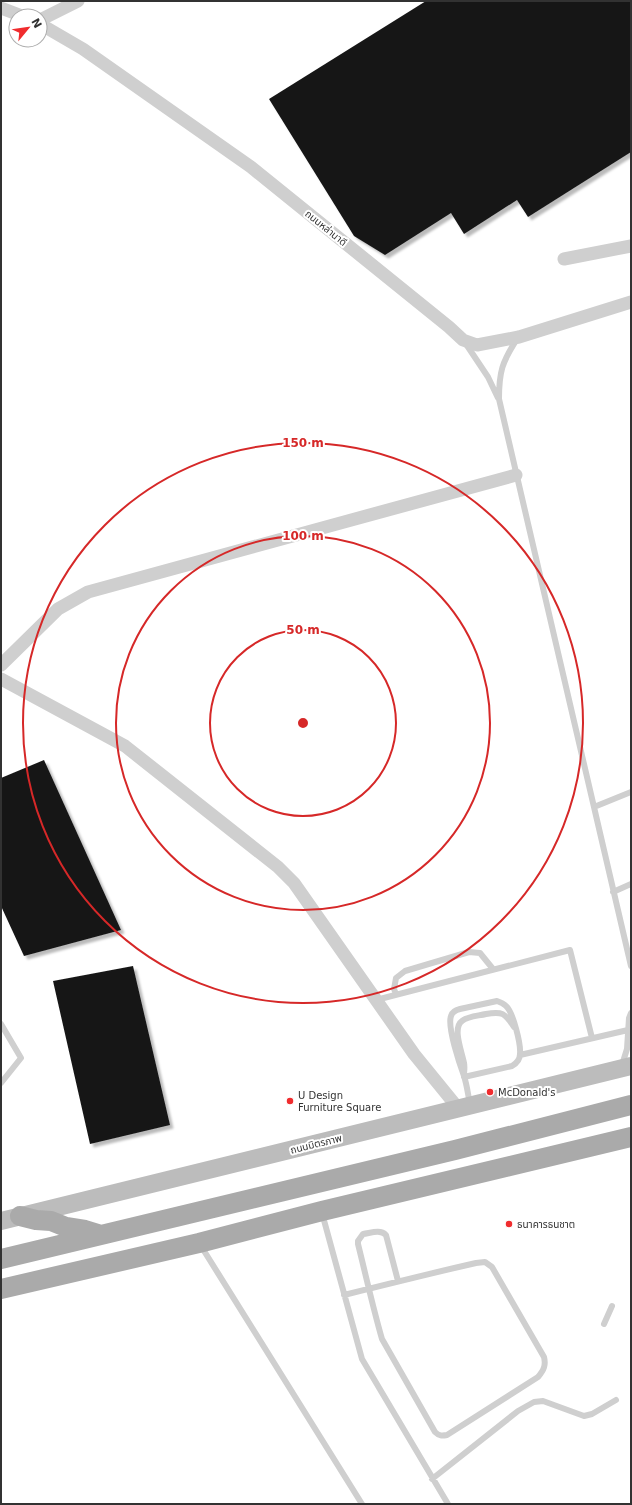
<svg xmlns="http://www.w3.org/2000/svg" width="632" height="1505" viewBox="0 0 632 1505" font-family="'DejaVu Sans','Noto Sans Thai',sans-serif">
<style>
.building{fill:#191919;filter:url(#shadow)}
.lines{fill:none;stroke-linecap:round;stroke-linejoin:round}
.service{stroke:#cfcfcf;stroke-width:6}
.minor{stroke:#cfcfcf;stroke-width:13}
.secondary{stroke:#bcbcbc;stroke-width:18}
.primary{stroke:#aaa;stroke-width:20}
.ring{fill:none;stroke:#d62828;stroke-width:2}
.poi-dot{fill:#f02c2e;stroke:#fff;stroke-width:1.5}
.labels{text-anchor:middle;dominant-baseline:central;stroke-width:4;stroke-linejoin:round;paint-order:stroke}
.street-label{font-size:10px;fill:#323232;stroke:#fff}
.poi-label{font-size:10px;fill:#323232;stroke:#fff;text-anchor:start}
.centre{fill:#d62828;stroke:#fff;stroke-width:2}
.ring-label{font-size:12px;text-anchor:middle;font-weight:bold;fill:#d62828;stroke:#fff;stroke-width:4;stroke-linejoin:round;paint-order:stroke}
</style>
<defs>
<filter id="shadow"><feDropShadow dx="3.5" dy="3.5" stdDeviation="1" flood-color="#0004"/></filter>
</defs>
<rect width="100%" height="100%" fill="#fff"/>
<!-- building -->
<path class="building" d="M426 1H631V152L528 217 517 200 464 234 451 213 385 255 354 236 269 99Z
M44 760 121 930 24 956 1 906V778Z
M133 966 170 1125 90 1144 53 981Z"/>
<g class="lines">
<!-- service -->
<path class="service" d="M517 339C502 362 499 372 499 399L631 966
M466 344 488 377 498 398
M594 807 631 792
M613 892 631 884
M396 994 394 989 396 978 405 971 469 952 480 953 493 969
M376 1000 570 950 592 1038
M1 1024 21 1058 1 1083
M520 1055 628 1030
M622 1065 627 1049 629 1018 631 1013
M464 1075C464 1071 465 1067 464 1063 462 1052 452 1028 462 1021 468 1016 478 1016 486 1014 502 1011 505 1013 514 1027
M464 1077 512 1066C517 1063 520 1059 520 1054 521 1044 513 1012 506 1006 503 1003 500 1002 497 1001L460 1009C456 1010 452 1012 451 1016 447 1027 460 1065 464 1076 467 1085 468 1095 470 1104
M322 1213 362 1359 448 1504
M201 1246 362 1504
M344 1295C388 1284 432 1273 476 1263L485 1262 492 1267 544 1357C546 1365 544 1370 538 1377L447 1435C442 1436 439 1436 435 1432L382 1339C373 1308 366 1276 358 1244V1241L363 1234C371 1233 380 1229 386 1235L398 1281
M604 1324 612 1306
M432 1479 518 1411 534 1402 543 1401 584 1416 592 1414 616 1400"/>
<!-- minor -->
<path class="minor" d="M1 8 22 16
M40 20 78 1
M40 24 83 49 251 167 449 327 463 340 477 345 519 337 631 302
M564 259 631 246
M1 665 58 609 88 592 516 475
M1 679 125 746 278 867 294 883 414 1054 458 1108"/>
<!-- secondary -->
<path class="secondary" d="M1 1221 631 1066"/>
<!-- primary -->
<path class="primary" d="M20 1216 36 1220 51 1221 66 1227 85 1230 98 1234
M1 1259 455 1150 631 1105
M1 1289 199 1243 322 1211 631 1137"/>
</g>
<!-- distance rings -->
<g class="ring">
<circle cx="303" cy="723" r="93"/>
<circle cx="303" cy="723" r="187"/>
<circle cx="303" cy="723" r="280"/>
</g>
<!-- markers -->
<g class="poi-dot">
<circle cx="490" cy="1092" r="4"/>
<circle cx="290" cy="1101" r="4"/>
<circle cx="509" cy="1224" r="4"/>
</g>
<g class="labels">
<!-- street labels -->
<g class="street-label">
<text transform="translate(326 228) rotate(39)">ถนนหล่านาดี</text>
<text transform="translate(316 1144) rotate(-14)">ถนนมิตรภาพ</text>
</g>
<!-- poi labels -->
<g class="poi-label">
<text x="498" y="1092">McDonald's</text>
<text x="298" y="1095">U Design<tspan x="298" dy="12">Furniture Square</tspan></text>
<text x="517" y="1224">ธนาคารธนชาต</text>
</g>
</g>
<circle cx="303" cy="723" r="6" class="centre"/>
<g class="ring-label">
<text x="303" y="447">150 m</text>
<text x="303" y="540">100 m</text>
<text x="303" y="634">50 m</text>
</g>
<!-- border -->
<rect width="632" height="1505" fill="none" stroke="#323232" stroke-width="4"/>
<!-- north arrow -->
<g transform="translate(28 28) rotate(61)"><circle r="19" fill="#ffffff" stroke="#adadad"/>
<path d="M0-3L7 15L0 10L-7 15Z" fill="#f02c2e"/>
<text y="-6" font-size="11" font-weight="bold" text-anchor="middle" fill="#323232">N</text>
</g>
</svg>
